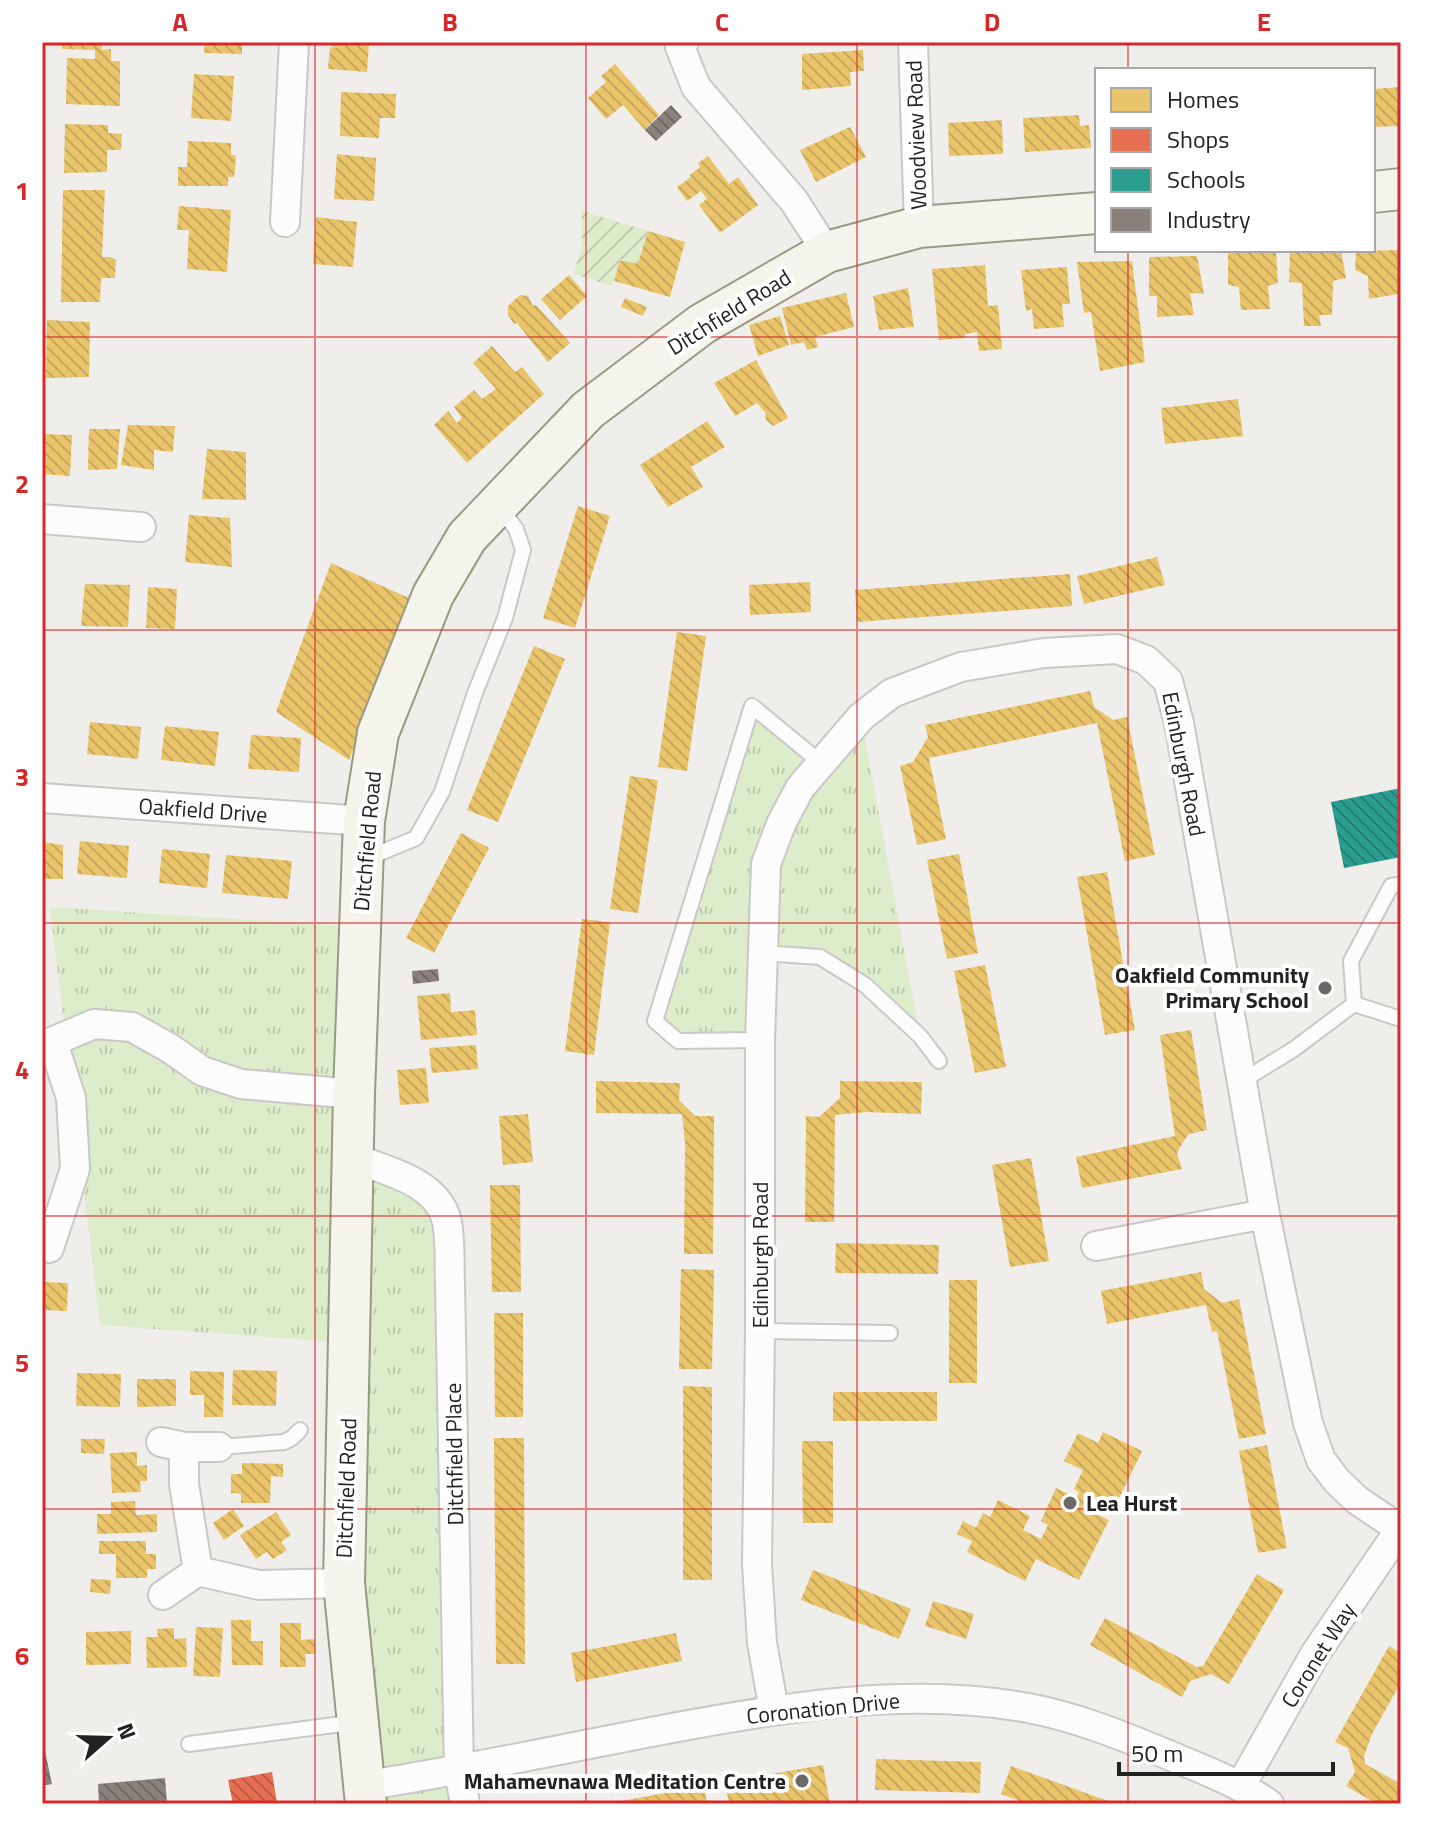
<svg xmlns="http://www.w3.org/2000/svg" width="1443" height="1846" viewBox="0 0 1443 1846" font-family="'Titillium Web',sans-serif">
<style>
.grass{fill:url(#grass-tufts)}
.garden{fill:url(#garden-furrows)}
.homes{fill:url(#homes-back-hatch)}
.shops{fill:url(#shops-back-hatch)}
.schools{fill:url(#schools-back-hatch)}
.industry{fill:url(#industry-back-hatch)}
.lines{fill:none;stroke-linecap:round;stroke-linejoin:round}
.lane-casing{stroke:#c9c8c7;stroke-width:18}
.street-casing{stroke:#c9c8c7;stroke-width:32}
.secondary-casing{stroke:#999a82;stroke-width:44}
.lane{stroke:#fdfcfc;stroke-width:14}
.street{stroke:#fdfcfc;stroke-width:28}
.secondary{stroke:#f4f4ed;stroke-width:40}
.grid{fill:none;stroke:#d62828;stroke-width:2;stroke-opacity:0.55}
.poi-dot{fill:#6a6968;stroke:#fff;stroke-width:3}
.labels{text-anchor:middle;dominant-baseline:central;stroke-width:8;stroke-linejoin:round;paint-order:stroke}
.street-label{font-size:22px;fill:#222;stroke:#fff}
.poi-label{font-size:22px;font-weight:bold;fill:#222;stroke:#fff;text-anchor:end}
.neatline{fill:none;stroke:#d62828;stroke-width:3}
.grid-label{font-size:26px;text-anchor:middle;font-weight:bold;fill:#d62828}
</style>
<defs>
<pattern id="grass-tufts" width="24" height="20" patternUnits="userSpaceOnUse" patternTransform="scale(2)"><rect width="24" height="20" fill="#ddeccb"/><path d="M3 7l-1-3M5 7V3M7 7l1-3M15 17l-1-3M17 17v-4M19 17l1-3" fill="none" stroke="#bdcaae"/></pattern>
<pattern id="garden-furrows" width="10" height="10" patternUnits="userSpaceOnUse" patternTransform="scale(2)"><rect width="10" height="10" fill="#ddeccb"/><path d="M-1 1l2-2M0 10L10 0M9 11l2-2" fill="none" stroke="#bdcaae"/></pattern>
<pattern id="homes-back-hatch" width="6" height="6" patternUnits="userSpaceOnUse" patternTransform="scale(2)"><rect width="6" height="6" fill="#e9c46a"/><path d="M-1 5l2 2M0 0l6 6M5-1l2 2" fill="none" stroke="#c8a85c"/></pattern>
<pattern id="shops-back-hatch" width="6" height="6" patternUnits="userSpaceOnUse" patternTransform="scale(2)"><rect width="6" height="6" fill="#e76f51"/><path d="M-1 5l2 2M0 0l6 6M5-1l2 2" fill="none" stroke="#bb5b43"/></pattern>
<pattern id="schools-back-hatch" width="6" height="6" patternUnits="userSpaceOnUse" patternTransform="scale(2)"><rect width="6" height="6" fill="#2a9d8f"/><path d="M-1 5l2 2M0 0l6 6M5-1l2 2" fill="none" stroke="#248074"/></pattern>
<pattern id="industry-back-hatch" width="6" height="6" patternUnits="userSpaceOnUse" patternTransform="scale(2)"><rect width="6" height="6" fill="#8a817c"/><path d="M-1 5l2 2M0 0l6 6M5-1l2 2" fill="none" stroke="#706965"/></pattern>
</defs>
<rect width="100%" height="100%" fill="#f0eeeb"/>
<!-- grass -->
<path class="grass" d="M752 706 820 763 861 717 920 1036 820 957 763 953 760 1040 678 1041 655 1021Z
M50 907 360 927 354 1158 434 1195 465 1804H366L350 1343 100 1325Z"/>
<!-- garden -->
<path class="garden" d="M582 211 648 231 638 264 620 259 612 286 573 274 582 247Z"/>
<!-- homes -->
<path class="homes" d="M62 42H102V50L111 49V61H120V106L66 104 67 58 95 59V50L62 49Z
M205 42H242V54L204 53Z
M331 42H369L367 72 328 69 330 47 344 48 331 46Z
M863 50 864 71 850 72 851 86 802 90V54Z
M615 64 659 115 645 130 623 105 606 119 588 98 606 82 601 76Z
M194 74 234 76 231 121 191 118Z
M1401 87V126L1373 127V89Z
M341 92 396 94 395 118H380L379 138 340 136Z
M1079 115 1080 126 1089 125 1091 148 1025 152 1023 118Z
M1002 120 1003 154 949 156 948 123Z
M65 124 108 125V133L122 134 121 150H107V172L64 173Z
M850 127 866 157 816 182 800 150Z
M188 141 231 143V155H236L235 169 234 177H228V186H178V167H187Z
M337 154 376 158 374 201 334 199Z
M708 156 729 184 738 177 758 205 720 233 699 205 707 199 701 191 687 201 677 187 691 177 690 175 700 167 698 163Z
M63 190H105L102 257H111L116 260 115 278H101L100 302H61Z
M179 206 231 210 227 272 187 269 189 230H177Z
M316 217 357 222 353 267 313 264Z
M648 231 685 242 670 297 614 281 620 260 638 264Z
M1290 250H1341L1346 278 1333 281 1332 315H1319L1321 326H1304L1302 283 1289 282Z
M1401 250 1398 294 1369 299 1368 276 1355 270 1356 251Z
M1276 251 1278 283 1268 286 1270 309 1241 310 1239 287 1228 285V253Z
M1197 256 1204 294 1190 293 1194 315 1157 317V296H1149V257Z
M1132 261 1145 362 1100 371 1091 312 1084 313 1077 262Z
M985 265 988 306 998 305 1002 349 979 351 977 332 965 334V338L939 340 932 269Z
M1067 267 1070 304H1062L1064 327 1034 329 1032 309 1026 311 1021 270Z
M569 275 587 296 560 320 541 299Z
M908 288 914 327 879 330 873 296Z
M846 293 854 327 815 337 818 347 807 350 804 342 791 345 782 308Z
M520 295 528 296 533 306 536 305 570 343 548 362 517 323 514 324 508 315V306Z
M625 298 647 307 643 316 621 307Z
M780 316 789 345 758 356 749 325Z
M47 320 90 322 89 377 46 378Z
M492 346 515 372 522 367 544 394 467 463 434 425 448 411 457 423 462 418 454 407 474 390 482 399 496 389 473 363Z
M756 360 788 418 773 426 766 420 765 412 757 403 735 416 714 383Z
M1238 399 1243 436 1165 444 1161 408Z
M707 421 725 447 691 467 703 487 668 507 640 465Z
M128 425 175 426 173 452 154 450V470L121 465Z
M89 429H120L117 469 88 470Z
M42 434 72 435 70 476 42 474Z
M207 449 246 452V500L202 499Z
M578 506 610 516 575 628 543 618Z
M189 515 230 518 232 567 185 562Z
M1157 557 1165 585 1084 604 1077 576Z
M331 563 409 598 349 760 276 712Z
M1070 574 1072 606 857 622 855 590Z
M810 582 811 612 750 615 749 585Z
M85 584 130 585 128 627 81 626Z
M148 587 177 589 175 629 146 628Z
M677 632 706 636 687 771 658 767Z
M534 646 565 659 498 822 467 810Z
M1090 691 1094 707 1113 720 1127 717 1155 855 1125 861 1097 723 929 758 946 839 917 845 900 766 913 762 928 737 925 725Z
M90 722 141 727 138 759 87 754Z
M165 726 219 732 215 766 161 760Z
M251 735 301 738 299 772 248 769Z
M630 776 658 780 638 913 610 909Z
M461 833 489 848 434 953 406 938Z
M80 841 129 846 127 878 77 874Z
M42 842 63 845V879H42Z
M162 849 210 854 207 888 159 883Z
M959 854 978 953 947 959 927 860Z
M226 855 292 861 288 899 222 893Z
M1107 872 1135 1030 1105 1035 1077 877Z
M582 919 610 922 594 1055 565 1051Z
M985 965 1006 1067 975 1073 954 971Z
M450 993 451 1012 475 1010 477 1035 421 1040 417 996Z
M1191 1030 1207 1130 1189 1134 1183 1142 1177 1153 1182 1169 1082 1188 1076 1157 1175 1136 1160 1035Z
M476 1045 478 1069 432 1073 429 1048Z
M426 1068 429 1103 400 1105 397 1070Z
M596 1081 680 1083 679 1100 695 1116H714L713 1254H684L685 1142 682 1114 596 1113Z
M840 1081 922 1082 921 1114 866 1112 835 1115 834 1222H805L806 1116 819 1117 840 1098Z
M528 1114 533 1162 503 1165 499 1116Z
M1031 1158 1049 1261 1010 1267 992 1165Z
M490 1185H520L521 1292H492Z
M836 1243 939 1245 938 1274 835 1273Z
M681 1269 714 1270 712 1369H679Z
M1201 1272 1204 1289 1222 1303 1239 1299 1266 1434 1239 1439 1217 1331 1212 1332 1206 1305 1107 1324 1101 1291Z
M949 1280H977V1383H949Z
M44 1282 68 1283 67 1311 43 1310Z
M494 1313H523V1417H495Z
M233 1370 277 1371 276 1406 232 1405Z
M190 1371 224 1372 223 1417H204V1395H190Z
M77 1373 121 1374 120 1407 76 1406Z
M137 1379H176V1406L137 1407Z
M683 1386 712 1387V1580H683Z
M833 1392H937V1421H833Z
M1103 1432 1142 1451 1115 1507 1095 1497 1088 1510 1109 1520 1079 1580 1036 1559 1025 1581 967 1552 972 1541 957 1534 963 1521 976 1528 983 1513 990 1517 998 1500 1030 1516 1023 1530 1041 1539 1048 1525 1041 1521 1056 1488 1077 1498 1079 1492 1074 1489 1083 1470 1064 1461 1078 1433 1098 1443Z
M494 1438H524L525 1664H496Z
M81 1439H105L104 1454 81 1453Z
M802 1441H833V1523H803Z
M1267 1445 1287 1548 1258 1553 1239 1451Z
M137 1452V1466L147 1465V1481H140L141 1492 112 1493 110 1453Z
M242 1463 283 1464V1477L271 1476 270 1503H241V1494L231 1493V1474H242Z
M135 1501 136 1515 157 1514V1532L97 1534V1514H111V1502Z
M233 1509 244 1526 224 1540 213 1523Z
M276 1512 291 1535 281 1542 287 1550 273 1559 267 1552 256 1559 240 1535Z
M99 1541H146V1554H156V1569H147V1578H116V1554H99Z
M813 1570 911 1609 899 1639 801 1600Z
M1257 1574 1284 1590 1229 1684 1211 1674 1190 1681 1182 1697 1090 1645 1105 1618 1197 1667 1203 1666Z
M91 1579 111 1580 110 1594 90 1592Z
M933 1601 974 1614 966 1639 925 1626Z
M231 1620H251V1641H263V1665H232Z
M280 1623H301V1640L315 1639V1654H305L306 1667H280Z
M196 1627 223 1628 220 1677 193 1676Z
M174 1628V1639L186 1638 187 1667 147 1668 146 1637H158L157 1629Z
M131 1631V1664L86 1665V1632Z
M676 1633 682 1661 576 1682 571 1653Z
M1389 1646 1401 1653V1682L1372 1734 1364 1756 1365 1764 1401 1784V1804H1377L1346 1786 1355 1772 1348 1748 1335 1742Z
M876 1759 981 1762 980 1793 875 1790Z
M823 1765 830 1804H729L725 1782Z
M1011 1766 1108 1801 1107 1804H1027L1001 1794Z
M704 1786 707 1804H616V1802Z"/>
<!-- shops -->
<path class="shops" d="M272 1772 277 1804H233L228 1780Z"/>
<!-- schools -->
<path class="schools" d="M1401 788V857L1344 868 1331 802Z"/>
<!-- industry -->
<path class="industry" d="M671 105 682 117 656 141 645 130Z
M438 969 439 981 413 984 412 971Z
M42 1737 52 1784 42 1786Z
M165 1778 167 1804H99L98 1784Z"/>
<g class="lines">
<!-- lane casing -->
<g class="lane-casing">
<path id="lane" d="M368 858 416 838 442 792 475 693 505 618 523 550 516 529 499 506
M762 953 820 957 865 985 920 1036 939 1061
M1354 1004 1351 961 1391 886 1401 884
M1354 1004 1401 1019
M760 1040 678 1041 655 1021 752 706 821 763
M1242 1081 1294 1049 1354 1004
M760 1331 890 1333
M219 1447 284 1442 292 1438 300 1430
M189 1744 357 1722"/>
</g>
<!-- street casing -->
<g class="street-casing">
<path id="street" d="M684 42 680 47 696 87 794 201 827 252
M913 42 919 227
M285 222 294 42
M42 519 141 527
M42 798 364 821
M42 1046 94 1024 132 1027 171 1049 202 1071 241 1084 354 1094
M354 1158C386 1171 435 1181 446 1218 451 1237 449 1262 450 1282L459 1771 465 1804
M1096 1246 1265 1214
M49 1248 75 1169 71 1098 53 1043
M161 1442 184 1447H219
M198 1571 259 1585 344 1583
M163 1595 198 1571 184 1484V1447
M774 1710 762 1643 757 1564 760 1331V1040L766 864 781 824 800 788 861 717 892 693 961 667 1044 653 1117 649 1146 660 1168 681 1179 723 1265 1214 1308 1423 1321 1460 1337 1481 1357 1500 1400 1529
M1241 1785 1315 1654 1401 1528
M363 1786C465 1770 566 1748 667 1729 784 1707 909 1686 1028 1708 1076 1717 1121 1735 1166 1754 1202 1769 1237 1782 1269 1804"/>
</g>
<!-- secondary casing -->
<g class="secondary-casing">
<path id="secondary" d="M1373 192 1401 189
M366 1804 344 1583 354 1094 364 821 378 733 433 595 467 537 588 410 702 324 827 252 919 227 1097 213"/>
</g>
<!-- lane -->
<use href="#lane" class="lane"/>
<!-- street -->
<use href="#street" class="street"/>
<!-- secondary -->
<use href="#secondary" class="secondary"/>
</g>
<!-- grid -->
<path class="grid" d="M315 42V1804M586 42V1804M857 42V1804M1128 42V70M1128 250V1804M42 337H1401M42 630H1401M42 923H1401M42 1216H1401M42 1509H1401"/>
<!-- markers -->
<g class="poi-dot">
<circle cx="1325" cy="988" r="8"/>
<circle cx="1070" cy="1503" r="8"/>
<circle cx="802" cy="1781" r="8"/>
</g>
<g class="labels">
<!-- street labels -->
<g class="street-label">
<text transform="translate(916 135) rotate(-92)">Woodview Road</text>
<text transform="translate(729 312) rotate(-32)">Ditchfield Road</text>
<text transform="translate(1184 764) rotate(79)">Edinburgh Road</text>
<text transform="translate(203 810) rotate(4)">Oakfield Drive</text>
<text transform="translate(367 841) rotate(-85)">Ditchfield Road</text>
<text transform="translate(760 1255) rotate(-90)">Edinburgh Road</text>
<text transform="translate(454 1454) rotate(-91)">Ditchfield Place</text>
<text transform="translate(346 1488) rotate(-88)">Ditchfield Road</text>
<text transform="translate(1318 1655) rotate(-58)">Coronet Way</text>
<text transform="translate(823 1708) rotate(-6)">Coronation Drive</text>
</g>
<!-- poi labels -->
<g class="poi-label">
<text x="1309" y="975">Oakfield Community<tspan x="1309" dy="25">Primary School</tspan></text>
<text x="1086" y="1503" text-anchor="start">Lea Hurst</text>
<text x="786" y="1781">Mahamevnawa Meditation Centre</text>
</g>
</g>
<!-- border -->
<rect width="1443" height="1846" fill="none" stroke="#ffffff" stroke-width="88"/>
<!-- legend -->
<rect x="1095" y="68" width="280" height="184" fill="#ffffff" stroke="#a7a7a7" stroke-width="2"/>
<rect x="1111" y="88" width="40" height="24" fill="#e9c46a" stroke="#a7a7a7" stroke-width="2"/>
<text x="1167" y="108" font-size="24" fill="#222222">Homes</text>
<rect x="1111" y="128" width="40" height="24" fill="#e76f51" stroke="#a7a7a7" stroke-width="2"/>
<text x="1167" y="148" font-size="24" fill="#222222">Shops</text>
<rect x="1111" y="168" width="40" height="24" fill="#2a9d8f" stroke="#a7a7a7" stroke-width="2"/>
<text x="1167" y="188" font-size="24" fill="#222222">Schools</text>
<rect x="1111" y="208" width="40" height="24" fill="#8a817c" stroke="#a7a7a7" stroke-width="2"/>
<text x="1167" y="228" font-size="24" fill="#222222">Industry</text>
<!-- north arrow -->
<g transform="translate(108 1738) rotate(70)" stroke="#ffffff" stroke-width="6" paint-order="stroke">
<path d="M0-6L14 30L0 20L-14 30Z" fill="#222222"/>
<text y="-12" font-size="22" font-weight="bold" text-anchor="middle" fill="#222222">N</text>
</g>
<!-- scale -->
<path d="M1119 1762v12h214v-12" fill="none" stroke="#222222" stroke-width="4"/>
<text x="1131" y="1762" font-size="24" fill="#222222" stroke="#ffffff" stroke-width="6" paint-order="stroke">50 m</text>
<rect x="44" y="44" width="1355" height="1758" class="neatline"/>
<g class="grid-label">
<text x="180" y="31">A</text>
<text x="450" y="31">B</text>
<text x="722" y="31">C</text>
<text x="992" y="31">D</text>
<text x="1264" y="31">E</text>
<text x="22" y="200">1</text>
<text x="22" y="493">2</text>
<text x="22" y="786">3</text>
<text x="22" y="1079">4</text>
<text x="22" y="1372">5</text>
<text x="22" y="1665">6</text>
</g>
</svg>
